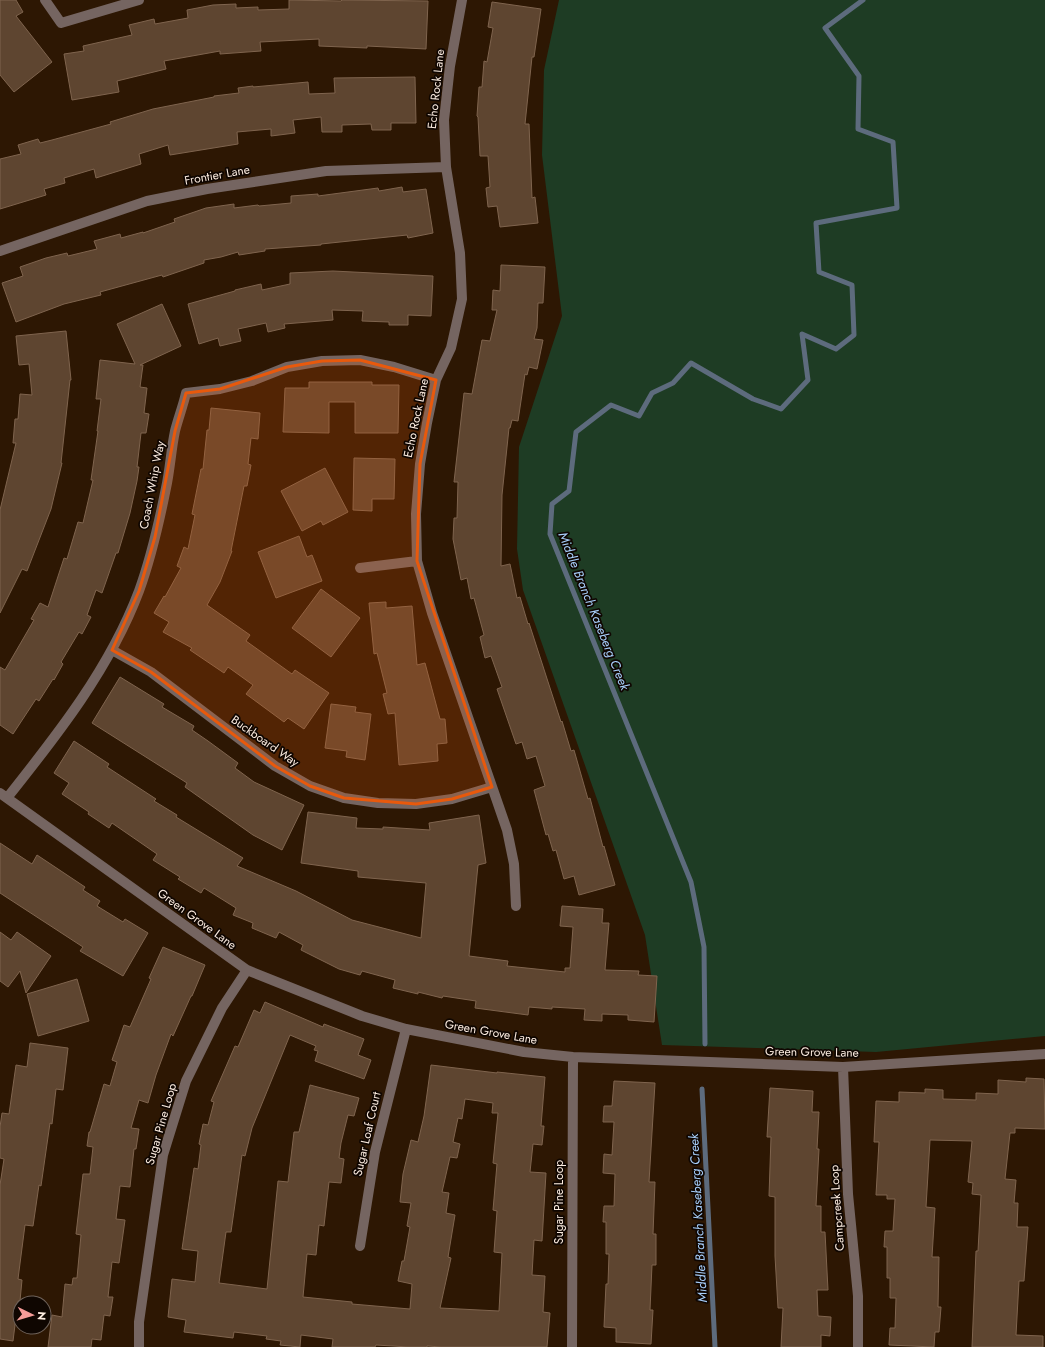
<svg xmlns="http://www.w3.org/2000/svg" width="1045" height="1347" viewBox="0 0 1045 1347" font-family="Jost,sans-serif">
<style>
.green{fill:#1e3c24}
.lines{fill:none;stroke-linecap:round;stroke-linejoin:round}
.stream{stroke:#5d6b7d;stroke-width:5}
.building{fill:#5e4530;stroke:#7f644e;fill-rule:evenodd}
.minor{stroke:#756561;stroke-width:10}
.marked{fill:#e8590c;fill-opacity:0.2;stroke:#e8590c;stroke-width:3;stroke-linejoin:round}
.labels{text-anchor:middle;dominant-baseline:central;stroke-width:3.5;stroke-linejoin:round;paint-order:stroke}
.street-label{font-size:12px;fill:#fcece0;stroke:#0f0601}
.water-label{font-size:13px;font-style:italic;fill:#a7cefa;stroke:#0f0601}
</style>
<rect width="100%" height="100%" fill="#2d1703"/>
<!-- green -->
<path class="green" d="M559 0H1045V1036L876 1052 662 1045 645 935 523 590 517 549 519 447 562 316 542 155 544 70Z"/>
<g class="lines">
<!-- stream -->
<path class="stream" d="M705 1044 704 947 691 882 550 534 552 504 569 491 576 432 611 405 639 416 652 393 673 383 691 363 753 399 781 409 808 380 802 334 836 349 854 335 852 285 819 272 816 223 897 208 893 142 858 129 859 76 825 28 863 0
M702 1089 715 1347"/>
</g>
<!-- building -->
<path class="building" d="M0 0H16L23 12 16 16 52 62 14 92 0 75Z
M289 0 341 1 342 0 428 1 426 49 367 46V48L319 46V39L260 42 261 51 220 54V51L164 61 166 69 117 81 119 92 72 100 64 54 84 51 83 46 132 35 129 25 154 19 155 24 188 18 187 10 213 5 236 4V8L258 7V10L289 9Z
M492 2 541 9 534 57H532L525 124H529L532 198 535 197 538 223 500 227 497 206 488 207 486 188 490 187 488 156H480L478 117 477 116 479 87H482L484 61 487 62 493 28 488 27Z
M415 77 416 123H391V130H372L371 124 342 125V132H322L321 117 293 120 295 133 271 136V129L237 132 238 144 170 155 168 145 139 154 141 164 96 178 94 169 64 178 65 183 44 189 46 195 0 209V159L21 154 18 145 38 139 40 143 52 140 111 124 110 122 153 109 214 97V96L239 93 238 88 253 86V87L308 82 309 94 335 93 334 78Z
M402 187 403 192 426 189 433 233 408 238 407 235 321 244V245L265 249V251L239 255 238 252 221 257 204 260V263L163 277 162 275 100 292 101 295 64 304 16 322 2 283 23 276 20 267 46 258 67 253 68 256 97 249 94 241 120 234 121 238 143 232V233L175 222 174 219 206 208 234 204V208L258 205 259 206 291 203V196L318 194V196L378 188 379 191Z
M501 265 545 267 543 303H538L537 328 534 339 543 340 537 369 529 367 527 375 525 374 518 421 512 420 510 428H509L502 495 501 566 510 564 517 598 520 597 528 624 529 623 561 722 562 721 571 751 574 750 588 799 590 798 603 847 604 846 615 885 579 895 574 876 564 879 556 850 553 851 548 834 546 835 534 790 545 786 536 756 527 759 522 742 516 744 497 689 502 687 491 656 485 658 480 637 484 635 474 598 471 599 467 578 461 580 453 539 454 518H457L458 482H454L464 393 472 394 482 340 490 341 497 310H492L493 290 500 291Z
M333 271 433 276 431 316 408 315V325H389V322L362 321 363 311 332 310 333 320 284 324 285 328 268 332 266 323 238 329 241 341 220 346 218 338 199 344 188 304 235 291V290L261 284 262 290 290 284V273Z
M162 304 181 346 140 365H143L140 387 147 388 144 413 149 414 146 433H141L137 467H139L137 481 130 513 118 553H116L102 593 96 590 87 615 91 617 82 634 79 632 61 662 63 664 54 680 53 679 39 701 36 699 13 734 0 725V667L5 670 34 620 31 619 40 603 48 607 64 558 67 559 78 522 83 523 93 480H91L98 431H97L101 399H96L100 360 135 364 117 324Z
M66 331 71 380H70L61 463H62L51 509 27 571 22 569 0 613V510L16 443H13L15 419H18L20 394 32 395 29 364 19 365 16 336Z
M309 382H372V385H399L398 433H355V402H329V433L283 432 285 388H309Z
M211 408 260 413 258 439 251 438 248 464 251 465 247 486H244L231 551H232L220 582 207 605 250 635 246 641 292 674 295 670 329 693 304 729 288 718 284 722 246 694 253 685 228 667 224 673 190 650 192 648 163 632 169 622 154 613 164 596 165 597 181 568 177 566 184 547 188 549 195 515 192 514 201 469H203L207 430H209Z
M354 458 395 459 394 499H372V511L353 510Z
M325 468 348 512 323 525 321 521 302 531 281 491Z
M299 536 307 557 312 555 322 581 276 598 258 552Z
M321 589 360 618 331 657 292 628Z
M386 602V608L412 606 417 665 425 663 440 719H445L447 743 437 744 438 761 399 765 395 713 388 714 383 694 387 693 377 653 374 654 369 603Z
M120 677 164 704 162 707 194 726 192 730 208 741 238 763 235 768 254 782 304 805 282 850 253 835 185 787 187 783 92 723Z
M331 704 356 707 355 712 371 714 365 760 346 757 347 751 325 748Z
M74 741 109 764 107 767 156 799 154 801 177 815 176 817 243 858 237 866 296 891 352 920 421 938 426 883 358 877V871L301 863 308 812 357 818 356 828 383 829V827L430 830 429 823 479 815 486 863 478 865 469 956 508 961 507 966 565 972V968H570L573 927 560 926 562 906 603 909 602 923H609L605 970 639 971 638 975 657 976 654 1022 628 1020V1015L602 1014V1021L584 1020 585 1009 552 1007V1009L529 1007 528 1015 475 1008 476 1001 443 996 442 998 418 992V994L393 988 395 980 362 971 360 975 339 969 301 950 303 945 279 932 276 938 252 928 253 923 233 915 236 908 204 888 201 893 178 879 180 877 153 860 157 854 112 823 109 828 88 814 89 812 62 794 69 783 54 773Z
M0 843 32 864 37 855 85 887 83 890 100 901 97 906 123 922 125 919 148 933 123 976 80 951 83 947 0 893Z
M0 932 11 940 17 932 51 956 26 993 20 971 8 987 0 981Z
M163 947 205 965 192 996H191L173 1036 171 1034 156 1075 148 1103 139 1100 131 1128 139 1129 136 1149H134L130 1187 120 1186 116 1219 125 1220 119 1263 112 1262 108 1297H113L110 1316 104 1315 101 1340 92 1339 91 1347H48L52 1315 62 1317 65 1284 72 1285 73 1278H77L81 1235 76 1234 83 1174H90L93 1147 87 1146 89 1132H90L104 1084 110 1086 117 1062 112 1060 124 1025 130 1027 151 979 149 978Z
M77 979 89 1021 38 1036 27 994Z
M265 1002 323 1027 324 1024 364 1039 358 1055 371 1060 364 1079 315 1061 318 1051 314 1050 316 1046 290 1035 252 1128 245 1156 242 1155 231 1232H226L219 1283 267 1289 278 1181 288 1182 294 1132H299L310 1085 359 1098 354 1116 348 1115 341 1143 339 1158 344 1159 341 1183 329 1182 324 1226 319 1225 316 1255 307 1254 303 1297 352 1302V1304L410 1309 412 1284 398 1281 402 1261H404L410 1227 407 1226 411 1203 400 1202 403 1174 411 1140 418 1142 424 1116 431 1065 497 1073V1072L545 1077 541 1126H544L542 1145 533 1144 530 1172 546 1173 542 1241 534 1240 532 1275 545 1276 543 1312 550 1313 547 1347H442L427 1346V1347H409L376 1345 375 1347H332L333 1339 301 1335 300 1347 280 1345 281 1341 266 1339 267 1336 234 1332 233 1338 184 1332 186 1320 168 1317 172 1279 195 1282 198 1251 182 1249 194 1168 198 1169 201 1145 199 1144 203 1124 208 1125 214 1102 211 1101 235 1046 238 1047 254 1010 260 1013ZM465 1099 493 1103 492 1113H498L493 1163 497 1164 493 1210 497 1211 494 1252 502 1253 499 1311 440 1308 451 1258 448 1257 455 1215 446 1213 449 1193 442 1192 450 1157 457 1158 460 1144 453 1142 458 1118 462 1119Z
M30 1043 68 1048 63 1090 56 1089 52 1124 50 1123 41 1186 39 1185 33 1226 25 1225 18 1279 22 1280 20 1301H18L13 1341 0 1339V1185L4 1159 0 1158V1127L2 1113 9 1114 16 1065 27 1067Z
M1026 1078 1044 1079 1045 1129 1015 1128V1133H1010L1005 1179 1016 1180 1014 1203H1018L1017 1227H1028L1024 1281H1019L1016 1335 1043 1336V1347H972L976 1251H978L981 1195 972 1194 973 1183 968 1182 972 1141 930 1140 926 1207 935 1208 932 1257H939L938 1307H941L939 1332H935L934 1347 889 1345 890 1328H895L896 1298H890V1278H887V1247H884L885 1231H893L895 1199H887V1195H876L879 1142H874L876 1101 899 1102V1092L925 1093V1089L943 1090V1099L976 1100V1093L998 1094V1080L1026 1082Z
M614 1081 655 1083 649 1182H655L653 1234H656V1265H652L650 1310H653L651 1344 616 1342V1328L604 1327 606 1284H608L609 1254H606V1222H603L604 1206H614L615 1174 603 1173 604 1154 612 1155 614 1122H603L604 1106H612Z
M770 1088 813 1091 812 1112H819L817 1149H819L816 1206H821V1232H825L828 1290H817L818 1316 831 1317 830 1336 821 1335V1347H781L783 1308H778L775 1256V1197L769 1196 771 1137H767Z"/>
<g class="lines">
<!-- minor -->
<path class="minor" d="M45 0 61 23 139 0
M462 0 450 66 444 120 446 167 460 253 462 299 451 348 436 380 427 423 420 464 416 514 417 561 432 613 507 830 514 864 516 906
M0 251 147 201 207 189 326 171 446 167
M360 568 417 561
M112 650 151 672 275 766 310 786 344 798 378 803 416 804 452 799 492 787
M0 793 247 970 362 1016 406 1029 524 1052 573 1057 843 1067 1045 1054
M7 798C58 734 110 668 139 591 151 558 159 523 166 488 170 470 171 450 175 431 178 419 183 406 186 393L220 389 252 381 287 367 322 361 360 360 394 367 436 380
M843 1067 848 1194 858 1296V1347
M360 1246 375 1152 406 1029
M139 1347V1322L163 1155 186 1081 222 1008 247 970
M572 1347 573 1057"/>
</g>
<!-- marked area -->
<path class="marked" d="M360 360 436 380 420 464 417 561 492 787 452 799 416 804 344 798 310 786 275 766 151 672 112 650 139 591 155 537 175 431 186 393 220 389 287 367 322 361Z"/>
<g class="labels">
<!-- street labels -->
<g class="street-label">
<text transform="translate(436 89) rotate(-84)">Echo Rock Lane</text>
<text transform="translate(217 175) rotate(-10)">Frontier Lane</text>
<text transform="translate(416 418) rotate(-78)">Echo Rock Lane</text>
<text transform="translate(152 485) rotate(-79)">Coach Whip Way</text>
<text transform="translate(265 741) rotate(35)">Buckboard Way</text>
<text transform="translate(197 919) rotate(36)">Green Grove Lane</text>
<text transform="translate(491 1032) rotate(10)">Green Grove Lane</text>
<text transform="translate(812 1052) rotate(1)">Green Grove Lane</text>
<text transform="translate(161 1124) rotate(-74)">Sugar Pine Loop</text>
<text transform="translate(367 1134) rotate(-77)">Sugar Loaf Court</text>
<text transform="translate(559 1202) rotate(-90)">Sugar Pine Loop</text>
<text transform="translate(837 1208) rotate(-94)">Campcreek Loop</text>
</g>
<!-- water labels -->
<g class="water-label">
<text transform="translate(594 611) rotate(68)">Middle Branch Kaseberg Creek</text>
<text transform="translate(698 1218) rotate(-93)">Middle Branch Kaseberg Creek</text>
</g>
</g>
<!-- north arrow -->
<g transform="translate(32 1315) rotate(95)"><circle r="19" fill="#0f0601" stroke="#6e625a"/>
<path d="M0-3L7 15L0 10L-7 15Z" fill="#f59b97"/>
<text y="-6" font-size="11" font-weight="bold" text-anchor="middle" fill="#fcece0">N</text>
</g>
</svg>
